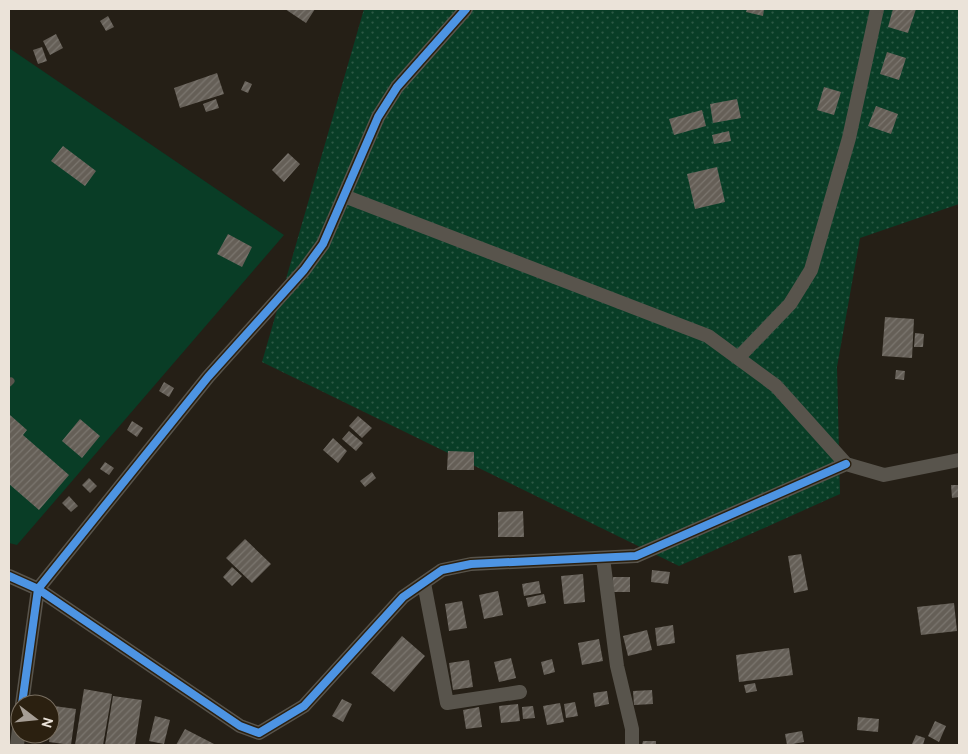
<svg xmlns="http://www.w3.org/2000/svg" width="968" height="754" viewBox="0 0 968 754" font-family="Cabin,sans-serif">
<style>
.grass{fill:url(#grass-dots)}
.pitch{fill:#093d26}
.building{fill:url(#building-hatch)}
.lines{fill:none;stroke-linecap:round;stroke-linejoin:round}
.service{stroke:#58544c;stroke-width:7}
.minor{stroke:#58544c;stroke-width:14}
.cycleway-casing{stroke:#2b2010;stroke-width:11}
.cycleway{stroke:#4d94e3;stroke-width:8}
</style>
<defs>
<pattern id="grass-dots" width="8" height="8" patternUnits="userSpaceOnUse" patternTransform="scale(1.25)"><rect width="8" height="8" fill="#093d26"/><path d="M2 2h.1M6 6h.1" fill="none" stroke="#2d5945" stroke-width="1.8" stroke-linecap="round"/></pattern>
<pattern id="building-hatch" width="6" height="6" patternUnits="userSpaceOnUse" patternTransform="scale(1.25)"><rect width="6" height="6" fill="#655f57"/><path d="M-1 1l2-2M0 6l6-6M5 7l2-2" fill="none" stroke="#7b766f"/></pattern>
</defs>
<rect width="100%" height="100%" fill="#251f16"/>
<!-- grass -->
<path class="grass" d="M364 9H959V204L860 238 837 367 840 494 679 566 262 362Z"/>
<!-- pitch -->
<path class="pitch" d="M9 48 284 235 17 545 9 543Z"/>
<!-- building -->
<path class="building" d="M285 9H315L306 23Z
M747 9H764L763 16 746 12Z
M893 9H916L908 33 888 27Z
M108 16 114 27 106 31 100 21Z
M56 34 63 48 50 55 43 41Z
M42 47 47 61 38 64 33 50Z
M887 52 906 58 899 80 880 74Z
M217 73 224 94 180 108 174 88Z
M245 81 252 84 248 93 241 90Z
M824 87 841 92 834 115 817 110Z
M216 99 219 108 206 112 203 104Z
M737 99 741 118 713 123 710 104Z
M876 106 898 114 891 134 868 126Z
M702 110 706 126 674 135 669 119Z
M729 131 731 141 714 144 712 135Z
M63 146 96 171 85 186 51 161Z
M288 153 300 164 284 182 272 170Z
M717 167 725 202 695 209 687 174Z
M228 234 252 247 242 267 217 254Z
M885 317 914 319 912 358 882 356Z
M915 333 924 334 923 347H914Z
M896 370 905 371 904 380 895 379Z
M164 382 174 388 169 397 159 391Z
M10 415 27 430 23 435 69 475 39 510 9 484Z
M358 416 372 428 362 438 349 426Z
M80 419 100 436 82 458 62 441Z
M132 421 143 428 137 437 127 430Z
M349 431 363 443 356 451 342 439Z
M333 438 347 451 338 463 323 450Z
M448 451 474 452V470H447Z
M105 462 114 468 109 475 100 469Z
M372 472 376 478 365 487 360 481Z
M89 478 97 486 90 493 82 485Z
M951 485H959V497L952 498Z
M69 496 78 506 71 512 62 503Z
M523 511 524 537H498V512Z
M245 539 271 564 252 583 226 558Z
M801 554 808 590 794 593 788 556Z
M232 567 242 576 232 586 223 577Z
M652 570 670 572 668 584 651 582Z
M583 574 585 602 564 604 561 576Z
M613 577H630V592H613Z
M539 581 541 593 524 596 522 584Z
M498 591 503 615 484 619 479 595Z
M544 594 546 603 528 607 526 598Z
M462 601 467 628 449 631 445 604Z
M954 603 957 631 921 635 917 607Z
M673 625 675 643 657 646 655 628Z
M647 630 652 650 628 656 623 636Z
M402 636 425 656 394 692 371 673Z
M599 639 603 661 582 665 578 643Z
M789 648 793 675 739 682 736 655Z
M511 658 516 678 499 682 494 662Z
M552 659 555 672 544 675 541 662Z
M469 660 473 687 453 690 449 663Z
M755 683 757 691 746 693 744 685Z
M84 689 112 694 103 745H75Z
M652 690 653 704 634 705 633 691Z
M607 691 609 704 595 707 593 693Z
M113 696 142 700 135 745H105Z
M342 699 352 704 343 722 332 716Z
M575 702 578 716 566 718 564 704Z
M560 703 564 722 547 725 543 706Z
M518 704 520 721 501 723 499 706Z
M54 706 76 709 71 745 49 742Z
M533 706 535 718 523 719 522 707Z
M479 707 482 727 466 729 463 710Z
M155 716 170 720 164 744 149 741Z
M858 717 879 719 878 732 857 730Z
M935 721 946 726 939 742 928 736Z
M185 729 216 745H176Z
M802 731 804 742 787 745 785 734Z
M916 735 925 738 923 745 912 744Z
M643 741H656V745H642Z"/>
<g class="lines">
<!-- service -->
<path class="service" d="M9 383 11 381"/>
<!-- minor -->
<path class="minor" d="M344 196 708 336 776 386 846 464 884 475 959 460
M738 358 790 304 811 270 849 138 877 9
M603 558 617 666 632 729V745
M9 576 38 589 240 726 259 733 304 706 403 597 442 570 471 564 636 556 846 464
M424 583 447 703 520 692
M22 704 38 589 208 377 304 270 323 244 378 117 397 87 466 9
M17 745 20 721"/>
<!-- cycleway casing -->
<g class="cycleway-casing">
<path id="cycleway" d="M9 576 38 589 240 726 259 733 304 706 403 597 442 570 471 564 636 556 846 464
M22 704 38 589 208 377 304 270 323 244 378 117 397 87 466 9"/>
</g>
<!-- cycleway -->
<use href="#cycleway" class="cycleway"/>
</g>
<!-- border -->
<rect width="968" height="754" fill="none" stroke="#ebe3d9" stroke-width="20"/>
<!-- north arrow -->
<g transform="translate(35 719) rotate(106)"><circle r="24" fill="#2b2010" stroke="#786e60"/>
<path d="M0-4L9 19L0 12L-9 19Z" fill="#a69e95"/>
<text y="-8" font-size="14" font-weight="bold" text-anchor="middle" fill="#ebe3d9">N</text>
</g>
</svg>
